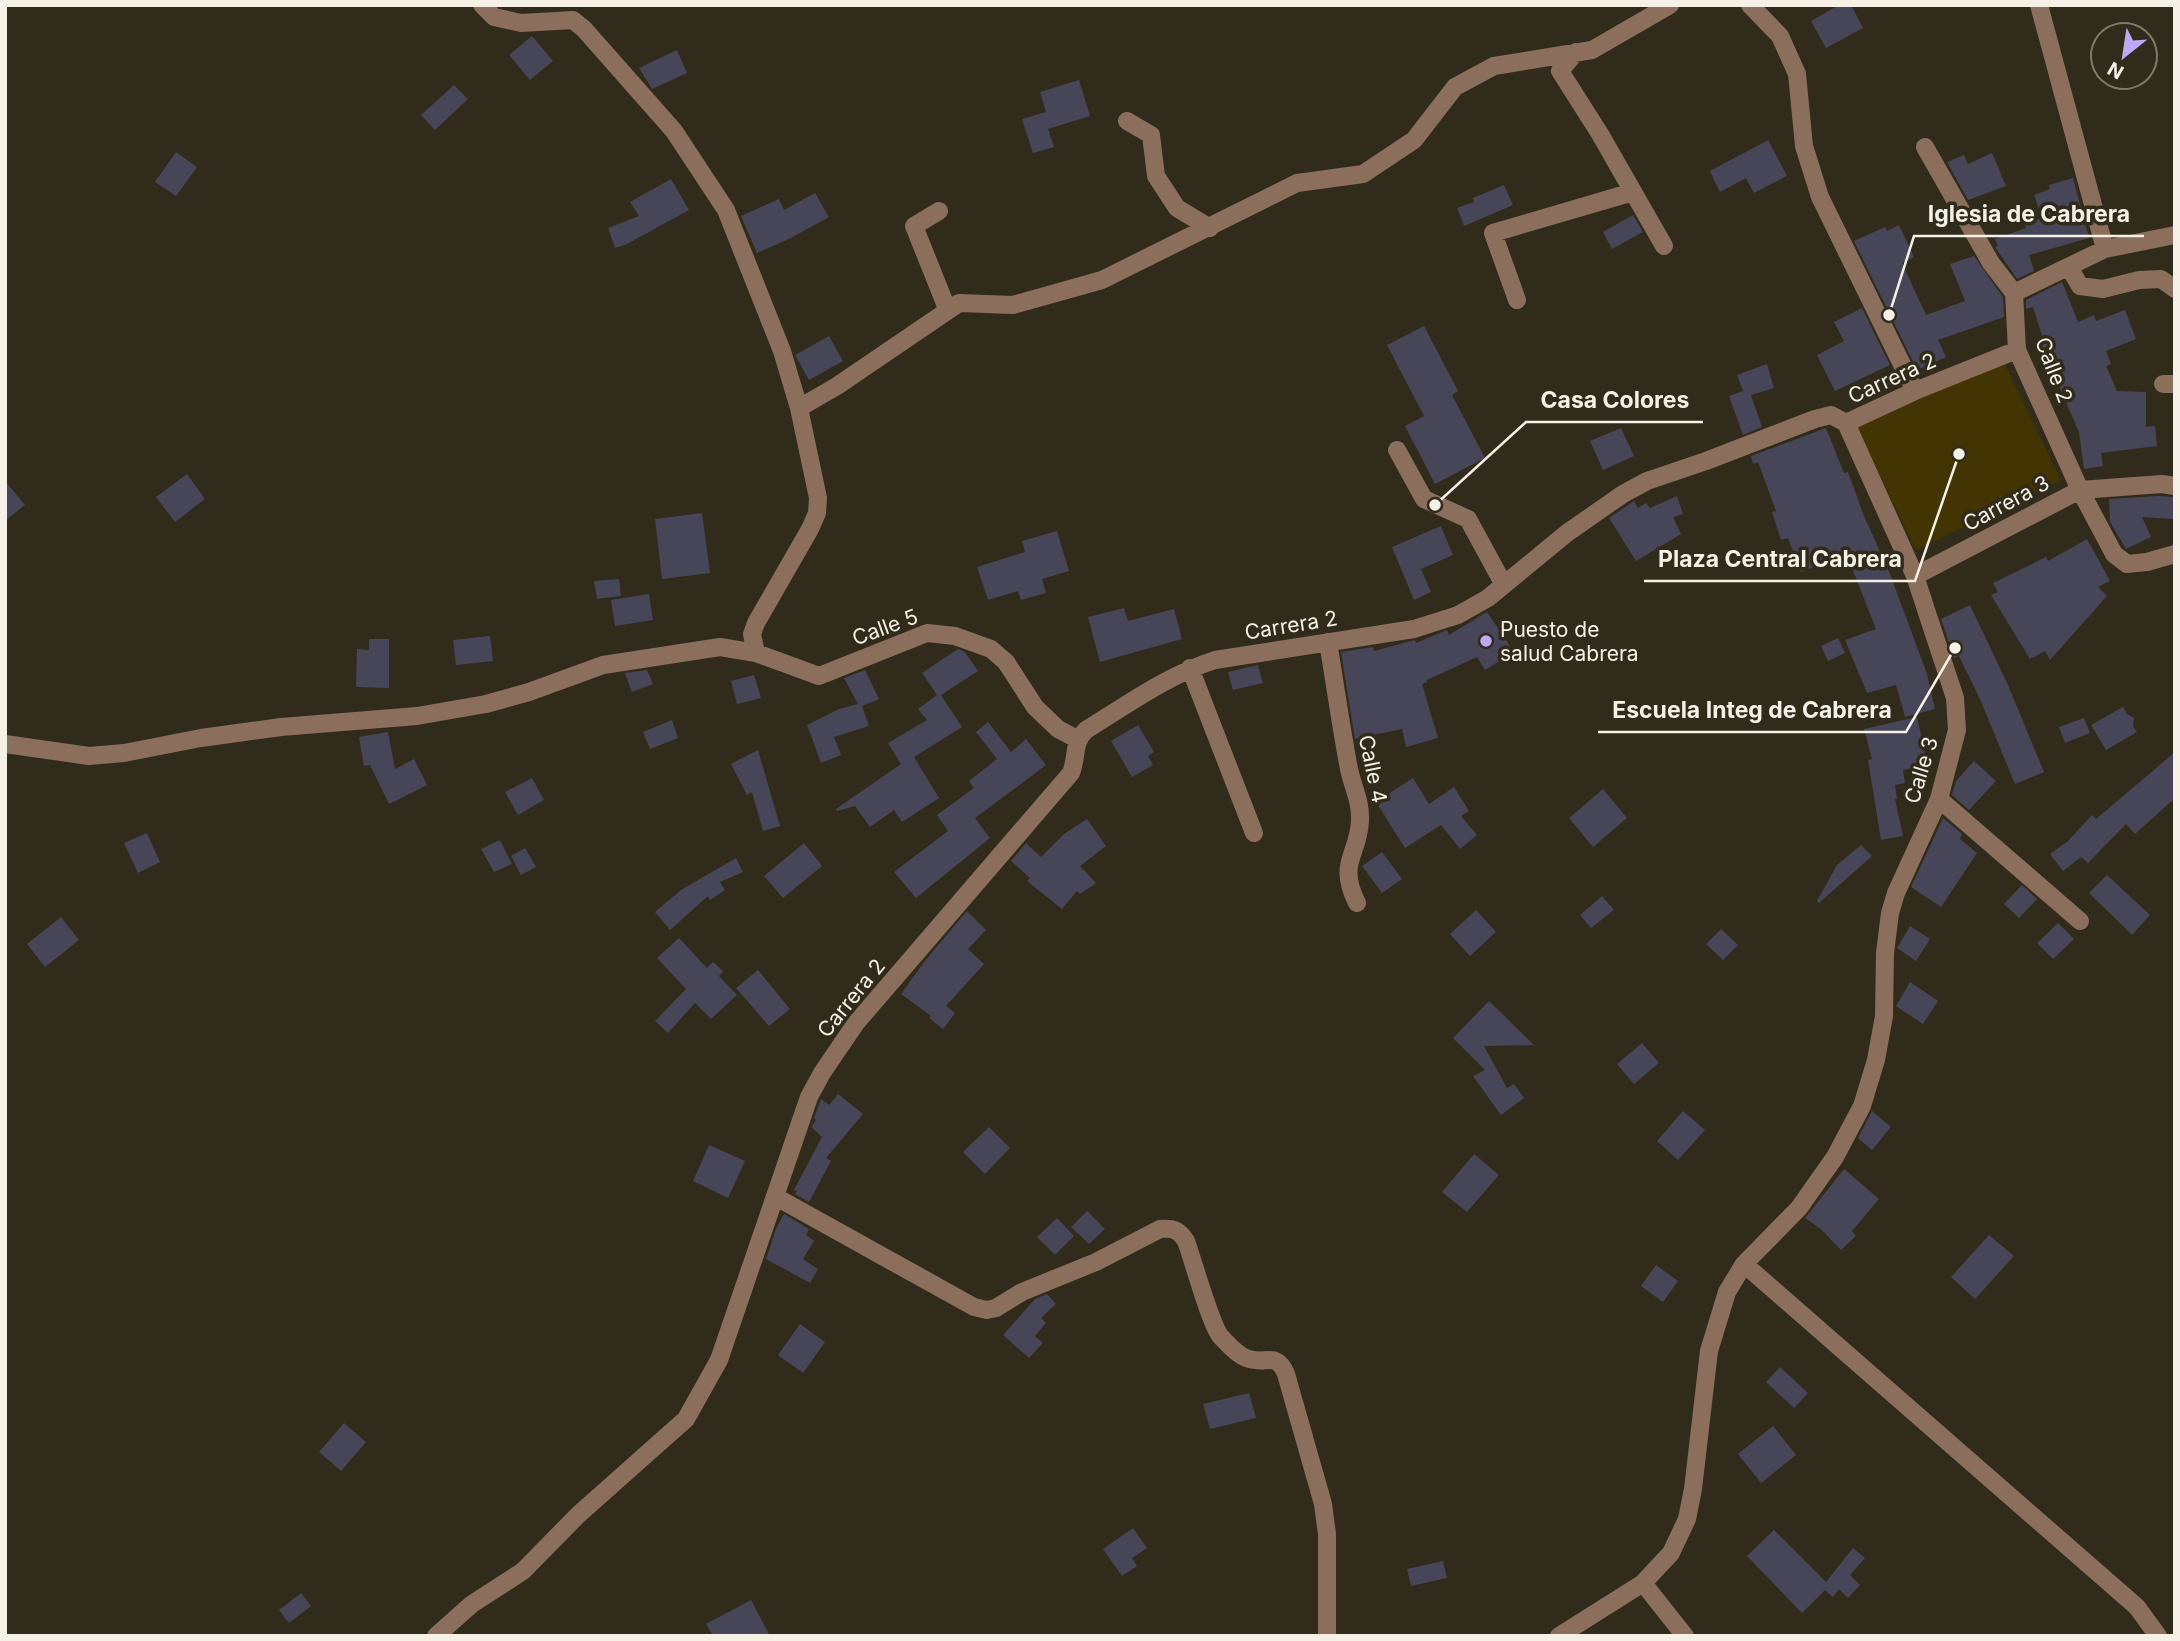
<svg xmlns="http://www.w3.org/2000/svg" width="2180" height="1641" viewBox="0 0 2180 1641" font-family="Inter,sans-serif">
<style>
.green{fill:#433404}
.building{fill:#474658}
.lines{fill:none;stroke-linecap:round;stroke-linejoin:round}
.minor{stroke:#8b6e5b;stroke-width:18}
.poi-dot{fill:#bea9f5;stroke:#312b1b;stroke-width:2.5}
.labels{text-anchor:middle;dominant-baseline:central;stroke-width:7;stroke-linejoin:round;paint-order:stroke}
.street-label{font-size:21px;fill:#f5f1e6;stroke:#312b1b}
.poi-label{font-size:21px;fill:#f5f1e6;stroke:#312b1b;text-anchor:start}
.leader{fill:none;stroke:#f5f1e6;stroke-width:2.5}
.callout-dot{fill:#f5f1e6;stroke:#312b1b;stroke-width:2.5}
.callout-label{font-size:23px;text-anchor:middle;font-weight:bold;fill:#f5f1e6;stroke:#312b1b;stroke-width:7;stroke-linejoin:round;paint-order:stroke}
</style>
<rect width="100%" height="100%" fill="#312b1b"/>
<!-- green -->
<path class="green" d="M2003 360 2061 480 1916 550 1857 428Z"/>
<!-- building -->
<path class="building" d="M1839 5H1851L1863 28 1826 48 1811 21Z
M532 36 553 61 530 80 509 55Z
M677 50 687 73 652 89 639 68Z
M1079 80 1090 116 1048 129 1054 147 1033 153 1022 119 1046 112 1040 92Z
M454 85 468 99 435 130 421 115Z
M1768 140 1787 176 1754 193 1746 178 1720 192 1710 171Z
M176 152 197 167 176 196 155 182Z
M1992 153 2006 186 1968 200 1947 162 1964 155 1968 164Z
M2073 178 2089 238 2029 255 2034 271 2017 279 1995 247 1998 246 1995 239 2026 228 2025 223 2042 218 2034 195 2050 189 2049 185Z
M671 179 689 210 627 244 615 248 608 228 639 216 630 202Z
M1504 185 1513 205 1464 226 1457 208 1474 202 1473 198Z
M815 193 829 217 789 239 757 253 741 216 779 199 784 210Z
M1633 215 1643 232 1612 249 1603 232Z
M1899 225 1914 257 1902 263 1926 315 1965 301 1950 264 1974 256 2003 297 2004 317 1938 340 1946 357 1917 370 1854 241 1885 227 1887 231Z
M2062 282 2078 322 2094 315 2096 321 2125 310 2136 339 2106 351 2111 364 2106 366 2117 391 2146 392V427L2155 426 2157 446 2101 453 2103 466 2084 469 2079 432 2038 338 2042 336 2033 307 2026 309V300Z
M1862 308 1890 365 1835 391 1817 355 1844 341 1834 322Z
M1424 326 1458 391 1452 395 1485 458 1435 484 1405 426 1424 416 1387 345Z
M829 336 843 361 809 380 795 355Z
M1767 364 1774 388 1751 395 1762 427 1743 435 1729 396 1743 391 1737 375Z
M1621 428 1634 456 1603 470 1590 441Z
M1826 428 1844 473 1848 472 1864 516 1890 574 1927 674 1935 709 1905 717 1896 685 1867 693 1845 640 1876 629 1847 555 1801 572 1788 538 1781 540 1772 512 1776 511 1758 462 1753 464 1751 456Z
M187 474 205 499 175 522 156 497Z
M5 481 25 505 5 521Z
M1677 496 1683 514 1673 517 1681 534 1636 561 1609 518 1634 501 1638 508 1646 503 1650 508Z
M2158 496 2174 497V519L2142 517 2151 537 2126 549 2110 522 2109 499Z
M702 513 710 573 662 579 655 519Z
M1441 526 1453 555 1421 569 1431 592 1414 600 1392 547Z
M1057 531 1069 571 1042 579 1046 593 1021 600 1018 591 988 600 977 567 1025 552 1022 541Z
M2087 539 2110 581 2098 587 2107 596 2050 660 2045 651 2030 659 1991 595 1998 592 1993 583 2046 557 2048 561Z
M619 579 621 596 597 599 594 581Z
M649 594 653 620 615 626 611 600Z
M1970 605 2008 685 2044 772 2015 784 1980 699 1959 656 1954 658 1941 619Z
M1124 608 1128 621 1174 609 1182 639 1100 662 1088 617Z
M1487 612 1514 652 1485 670 1477 657 1427 680V682L1422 684 1438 738 1406 747 1402 729 1355 739 1341 652 1373 647 1374 651 1411 641 1415 640 1416 643 1447 630 1449 635Z
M490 636 493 661 456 665 453 640Z
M1838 638 1845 653 1828 661 1821 646Z
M369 639H389V688L356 687 357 649 369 650Z
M958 649 965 652 978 671 941 695 962 727 914 757 939 798 902 822 894 810 870 827 855 806 837 811 836 809 901 764 888 743 927 720 918 709 937 695 922 673Z
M1258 665 1263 683 1233 690 1228 672Z
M647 670 653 684 632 692 625 673Z
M865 670 879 699 862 706 869 726 834 737 841 755 821 763 807 725 839 709 858 704 844 678Z
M754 675 761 698 737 704 731 681Z
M2123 707 2127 714 2134 718 2133 726 2137 732 2106 750 2091 725Z
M1917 717 1928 766 1903 770 1905 783 1895 785 1897 799H1895L1903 836 1881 840 1868 760 1872 759 1864 729Z
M2084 718 2090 733 2065 743 2059 727Z
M672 720 678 738 650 749 643 732Z
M988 722 1011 752 1026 739 1046 765 975 818 990 838 916 898 894 872 948 831 937 815 974 788 969 781 997 759 976 732Z
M1138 725 1154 752 1148 756 1153 765 1132 777 1111 741Z
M388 732 395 769 414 759 427 785 389 804 370 765 364 766 359 737Z
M758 750 780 826 763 831 752 792 747 795 731 764Z
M2175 752V798L2135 834 2126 824 2088 863 2081 857 2063 871 2050 854 2068 841 2092 815 2096 819Z
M1974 761 1996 781 1969 810 1952 795 1956 781Z
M532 778 544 800 518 815 505 792Z
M1413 778 1429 804 1454 787 1469 811 1461 816 1477 835 1460 849 1441 825 1405 848 1376 802Z
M1603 789 1627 818 1593 847 1569 818Z
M1943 818 1962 834 1960 839 1977 853 1941 907 1911 887Z
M1087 819 1106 846 1080 866 1096 883 1080 894 1077 891 1062 909 1027 881 1030 878 1011 861 1026 843 1041 857 1064 834Z
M147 833 160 862 138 873 124 843Z
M500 840 512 864 494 872 481 849Z
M804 843 822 866 783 898 764 876Z
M1861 845 1872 856 1819 903 1817 901 1837 865Z
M525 848 536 867 521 875 511 856Z
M1382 852 1402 879 1382 893 1362 866Z
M736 858 743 872 720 882 725 890 710 900 708 896 670 930 655 912 681 890Z
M2107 875 2150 915 2132 935 2089 893Z
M2022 885 2037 899 2019 918 2004 904Z
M1602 896 1614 910 1591 928 1580 915Z
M1476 910 1496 932 1470 956 1450 934Z
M967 911 986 930 968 949 984 964 946 1006 955 1013 943 1029 929 1018 931 1016 901 994 924 962Z
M61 917 79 940 45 967 27 944Z
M2058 923 2074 939 2053 959 2037 943Z
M1910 926 1930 939 1916 961 1897 948Z
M1721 929 1738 945 1723 960 1706 944Z
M679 938 707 968 713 962 723 971 719 976 737 995 711 1019 695 1003 668 1033 655 1021 686 989 657 958Z
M758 970 790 1009 769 1026 736 988Z
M1910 982 1938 1001 1923 1024 1896 1006Z
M1489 1001 1534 1045 1484 1046 1507 1088 1514 1084 1524 1098 1501 1115 1473 1076 1485 1070 1453 1038Z
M1642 1043 1659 1063 1634 1084 1617 1064Z
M838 1094 863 1114 826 1158 831 1161 809 1202 795 1194 797 1191 794 1190 822 1137 811 1127 816 1120 814 1118 821 1099 829 1105Z
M1683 1111 1705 1130 1678 1160 1657 1141Z
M1872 1111 1891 1127 1872 1150 1858 1138Z
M989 1127 1010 1148 985 1174 963 1152Z
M709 1145 745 1161 728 1198 693 1181Z
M1474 1154 1499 1175 1467 1212 1442 1192Z
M1844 1169 1879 1199 1852 1231 1856 1236 1841 1250 1822 1230 1805 1218Z
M1087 1211 1105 1229 1089 1244 1071 1227Z
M784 1214 809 1229 806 1235 814 1241 803 1259 818 1269 810 1283 766 1259 776 1229Z
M1057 1218 1074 1236 1055 1255 1037 1237Z
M1989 1235 2014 1256 1975 1299 1951 1277Z
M1656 1265 1678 1281 1663 1302 1641 1286Z
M1047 1294 1056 1304 1041 1318 1046 1323 1035 1336 1043 1343 1029 1358 1003 1335 1035 1299Z
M800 1324 825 1342 803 1373 778 1355Z
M1780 1367 1808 1393 1794 1408 1766 1382Z
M1249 1393 1256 1418 1210 1429 1203 1404Z
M344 1423 366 1442 341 1471 319 1452Z
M1773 1426 1796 1455 1761 1483 1738 1454Z
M1133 1528 1147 1548 1132 1558 1137 1566 1122 1576 1103 1549Z
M1774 1530 1826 1582 1853 1548 1865 1558 1850 1575 1860 1585 1848 1598 1839 1589 1833 1597 1825 1590 1802 1613 1747 1556Z
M1443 1561 1447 1578 1411 1586 1407 1569Z
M301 1593 311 1606 289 1623 279 1610Z
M751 1600 770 1636H713L706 1624Z"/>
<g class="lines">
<!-- minor -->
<path class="minor" d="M482 5 494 17 521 23 573 20 584 29 674 131 726 210 782 351 799 408 818 498 817 513 810 529 756 623 752 634 756 653
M1750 5 1780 36 1797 74 1804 146 1820 197 1915 391
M2039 5 2105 249
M1576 52 1560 71 1600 134 1664 246
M1127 121 1151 135 1156 176 1177 208 1210 228
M1925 147 1991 263 2014 293 2017 350 2080 490 2114 554 2127 564 2147 562 2175 554
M939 211 914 226 948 311
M2069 267 2080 286 2103 289 2139 280 2161 279 2175 289
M2014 293 2105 249 2175 235
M1517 300 1493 233 1633 192
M2163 384H2175
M799 408 837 386 959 303 1013 305 1102 280 1297 183 1363 174 1414 140 1455 87 1494 66 1592 50 1670 5
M1846 423 1915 391 2017 350
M1397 450 1424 499 1468 519 1504 585
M1915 576 2080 490 2162 484 2175 486
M1328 642C1335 684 1341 727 1349 769 1353 788 1361 801 1360 821 1358 857 1337 862 1357 903
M1190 668 1254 833
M5 744 89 756 124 753 201 738 281 727 417 716 486 704 529 692 603 665 720 647 756 653 819 676 927 633 955 636 991 649 1006 662 1035 707 1058 729 1077 739
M1939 799 2080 921
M776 1197 974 1307 987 1310 996 1308 1022 1292 1096 1262 1160 1229C1174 1228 1179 1230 1186 1241 1193 1260 1211 1326 1221 1337 1228 1344 1236 1354 1246 1358 1265 1366 1276 1350 1286 1374L1323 1504 1327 1534V1636
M1744 1264 2137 1607 2158 1636
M1643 1583 1685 1636
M436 1636 472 1604 523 1571 578 1515 686 1419 719 1360 809 1097 822 1073 856 1023 1071 773C1078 755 1072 744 1086 730 1128 704 1168 675 1215 660L1414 629 1458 615 1488 598 1567 533 1623 494 1647 481 1706 461 1815 419 1831 415 1846 423
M1559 1636 1643 1583 1671 1553 1687 1519 1693 1489 1709 1351 1727 1292 1744 1264 1799 1208 1835 1157 1862 1106 1876 1060 1884 1016 1885 953 1890 913 1896 893 1939 799 1957 730 1955 698 1915 576 1846 423"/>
</g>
<!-- markers -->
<circle class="poi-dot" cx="1486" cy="641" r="7"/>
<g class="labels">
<!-- street labels -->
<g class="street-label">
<text transform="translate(2054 370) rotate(69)">Calle 2</text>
<text transform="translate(1892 378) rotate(-24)">Carrera 2</text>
<text transform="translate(2006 503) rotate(-28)">Carrera 3</text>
<text transform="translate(1291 625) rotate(-9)">Carrera 2</text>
<text transform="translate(885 627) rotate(-20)">Calle 5</text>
<text transform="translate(1373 769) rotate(78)">Calle 4</text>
<text transform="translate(1921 770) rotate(-73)">Calle 3</text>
<text transform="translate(851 998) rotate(-51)">Carrera 2</text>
</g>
<!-- poi labels -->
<g class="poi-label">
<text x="1500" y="629">Puesto de<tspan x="1500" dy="24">salud Cabrera</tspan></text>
</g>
</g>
<!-- callouts -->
<path class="leader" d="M1889 315L1914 236H2144M1435 505L1526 422H1703M1959 454L1915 581H1644M1955 648L1906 732H1598"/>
<g class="callout-dot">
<circle cx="1889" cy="315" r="7"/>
<circle cx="1435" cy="505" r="7"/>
<circle cx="1959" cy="454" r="7"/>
<circle cx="1955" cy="648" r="7"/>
</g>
<g class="callout-label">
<text x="2029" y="222">Iglesia de Cabrera</text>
<text x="1615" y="408">Casa Colores</text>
<text x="1780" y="567">Plaza Central Cabrera</text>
<text x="1752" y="718">Escuela Integ de Cabrera</text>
</g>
<!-- border -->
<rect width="2180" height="1641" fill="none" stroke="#f5f1e6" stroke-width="14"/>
<!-- north arrow -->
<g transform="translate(2124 56) rotate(210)"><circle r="33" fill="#312b1b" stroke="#7f7a6c" stroke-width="2"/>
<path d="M0-5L12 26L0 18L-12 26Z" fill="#bea9f5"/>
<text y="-10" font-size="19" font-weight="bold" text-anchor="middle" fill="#f5f1e6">N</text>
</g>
</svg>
